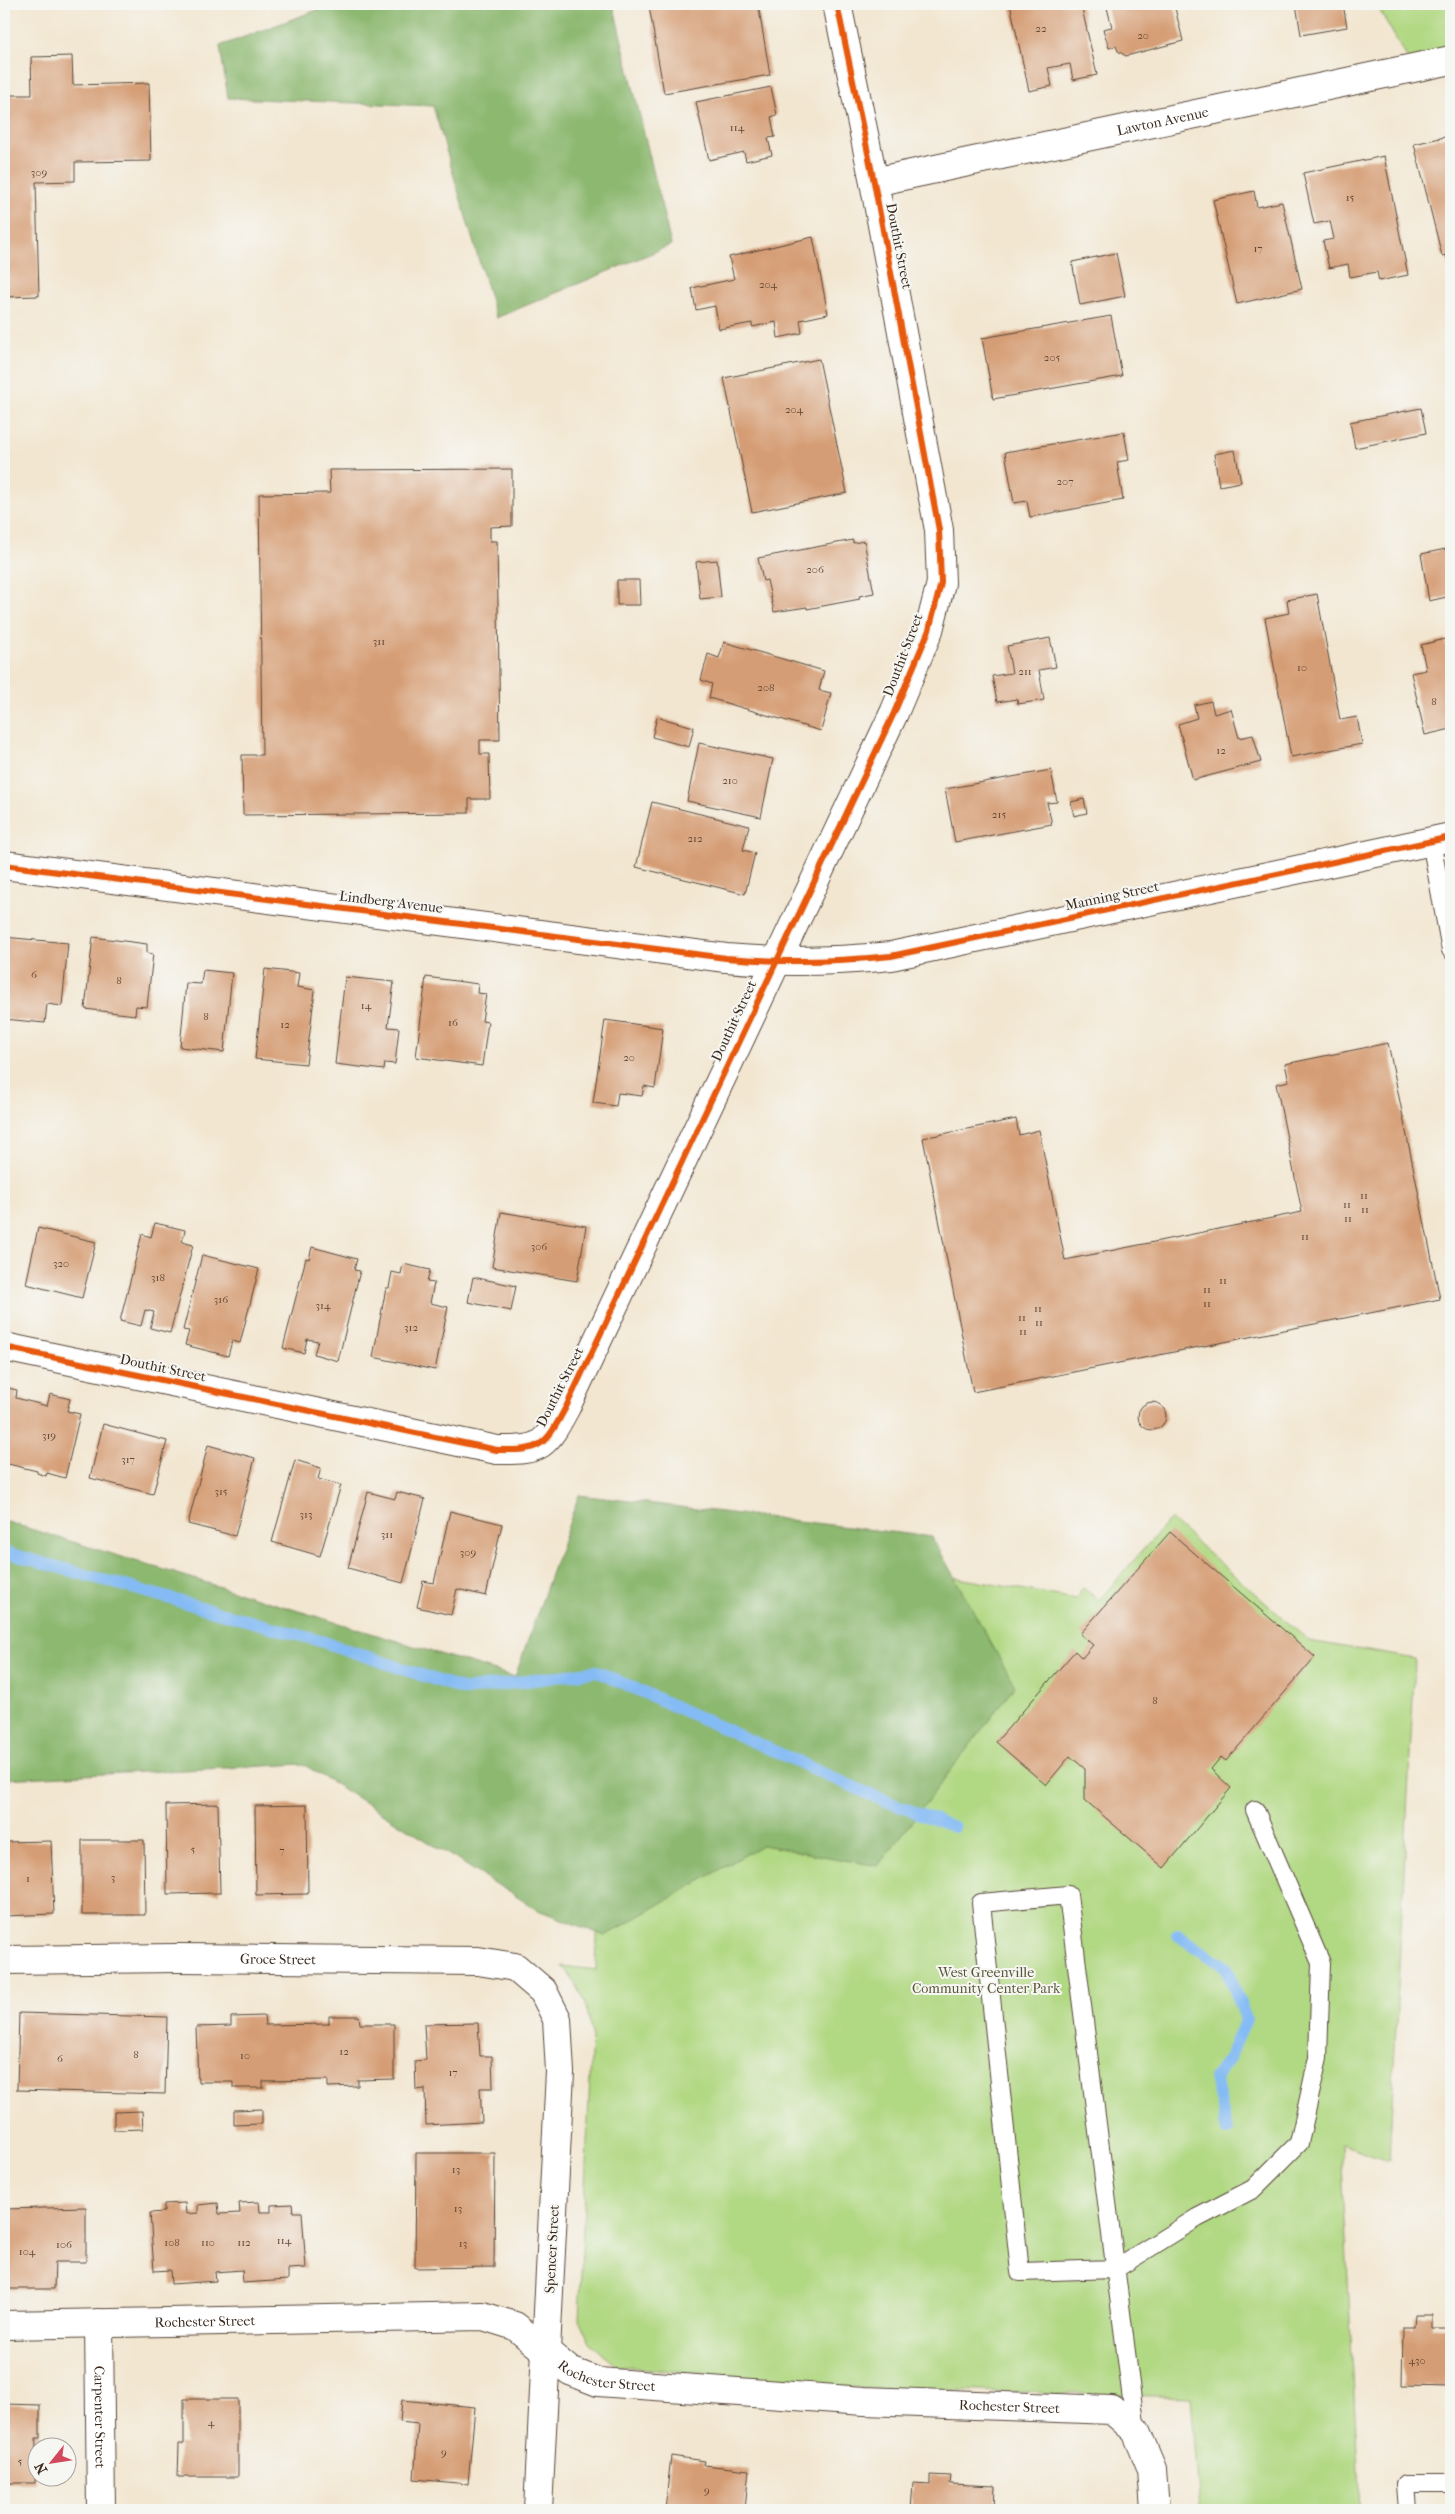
<svg xmlns="http://www.w3.org/2000/svg" width="1455" height="2514" viewBox="0 0 1455 2514" font-family="'IM FELL French Canon',serif">
<style>
.green{fill:#b1d882;stroke:#768150}
.forest{fill:#8cb870;stroke:#647147}
.lines{fill:none;stroke-linecap:round;stroke-linejoin:round}
.stream{stroke:#85bbf4;stroke-width:12}
.building{fill:#d59d74}
.service-casing{stroke:#564639;stroke-width:20}
.minor-casing{stroke:#564639;stroke-width:30}
.service{stroke:#fff;stroke-width:18}
.minor{stroke:#fff;stroke-width:28}
.cycleway-casing{stroke:#f6f6f2;stroke-width:9}
.cycleway{stroke:#e8590c;stroke-width:6}
.labels{text-anchor:middle;dominant-baseline:central;stroke-width:4;stroke-linejoin:round;paint-order:stroke}
.number-label{font-size:11px;fill:#624734}
.street-label{font-size:14px;fill:#3b2a1e;stroke:#f6f6f2}
.park-label{font-size:14px;fill:#585637;stroke:#f6f6f2}
</style>
<rect width="100%" height="100%" fill="#f6f6f2"/>
<filter id="ink" filterUnits="userSpaceOnUse"><feTurbulence type="fractalNoise" baseFrequency=".02" numOctaves="2"/><feDisplacementMap in="SourceGraphic" scale="10" xChannelSelector="R" yChannelSelector="G"/><feConvolveMatrix kernelMatrix="1 2 1 2 8 2 1 2 1" color-interpolation-filters="sRGB"/></filter>
<filter id="wash" filterUnits="userSpaceOnUse"><feTurbulence type="fractalNoise" baseFrequency=".0096" numOctaves="4" result="noise"/><feDisplacementMap in="SourceGraphic" scale="20" xChannelSelector="R" yChannelSelector="G"/><feGaussianBlur stdDeviation="1.12" result="paint"/><feColorMatrix in="noise" values="0 0 0 0 0 0 0 0 0 0 0 0 0 0 0 0 0 1.4 0 .05"/><feComposite in="paint" operator="in"/></filter>
<g filter="url(#wash)">
<rect width="100%" height="100%" fill="#f2e6d0"/>
<!-- green -->
<path class="green" d="M1376 4H1451V48L1409 61Z
M610 1516 1076 1599 1083 1588 1099 1600 1170 1519 1309 1641 1415 1659 1389 2161 1341 2145 1360 2510H1200L1191 2397 844 2387 619 2366 590 2343 579 2319 592 2033C586 2003 582 1989 562 1966L596 1970Z"/>
<!-- forest -->
<path class="forest" d="M333 4H613L671 245 496 318 433 106 228 98 220 46Z
M579 1495 932 1537 1015 1686 878 1866 762 1845 605 1936 538 1910 303 1764 4 1779V1521L515 1677Z"/>
<g class="lines">
<!-- stream -->
<path class="stream" d="M4 1552 324 1642 465 1690 596 1671 878 1798 954 1827
M1177 1935 1226 1967 1246 2019 1229 2059 1215 2078 1227 2130"/>
</g>
<g id="blocks">
<!-- building -->
<path class="building" d="M660 4H758L770 75 664 93 649 6Z
M1010 4H1081L1097 75 1073 80 1070 64 1048 68 1052 86 1029 91Z
M1106 4H1163V7L1174 4 1183 41 1126 56 1118 51 1116 46 1109 48 1103 29 1112 27Z
M1296 4H1343L1347 27 1301 35Z
M72 56 73 85 149 83 151 161 75 162V181L36 182 39 296 4 297V95H32L31 57Z
M771 87 777 115 771 117 775 137 768 138 772 155 746 161 744 152 709 160 696 102Z
M1449 136 1451 145V264L1449 265 1446 255 1442 256 1414 144Z
M1384 156 1408 275 1379 281 1377 272 1350 277 1348 264 1329 268 1323 241 1334 239 1330 221 1314 224 1303 173Z
M1254 191 1257 207 1282 202 1302 289 1237 304 1213 200Z
M813 237 828 314 800 320 802 333 778 338 776 322 752 327V323L719 329 715 306 696 310 692 288 734 279 729 257Z
M1116 253 1125 296 1080 305 1072 262Z
M1111 316 1122 376 993 399 982 338Z
M819 359 847 493 752 512 724 378Z
M1421 408 1426 433 1355 448 1350 422Z
M4 430 8 513H4Z
M1124 432 1129 460 1117 462 1123 500 1030 517 1027 501 1014 503 1005 452Z
M1235 450 1241 482 1219 486 1214 454Z
M512 469V526L490 527V541H497L500 740H480V754H489L490 799H469V813L243 815 242 755H262L259 494 330 493 329 470Z
M853 540V543L864 541 874 593 859 596 860 599 807 609V607L774 612 767 580 763 581 758 558Z
M1451 548V596L1429 601 1421 554Z
M717 560 721 597 700 599 696 562Z
M617 580H639L640 605H617Z
M1317 594 1340 720 1357 717 1362 744 1291 757 1265 618 1289 613 1287 600Z
M1050 638 1056 667 1039 670 1044 700 1018 704 1017 699 997 702 992 676 1012 673 1007 646Z
M1445 639 1451 663V729L1425 735 1411 673 1426 670 1421 645Z
M724 642 824 671 819 690 831 693 821 731 709 698 712 684 701 680 708 654 719 658Z
M1211 701 1214 714 1231 709 1239 738 1253 735 1261 762 1193 780 1178 724 1197 718 1194 705Z
M657 717 694 727 689 747 652 737Z
M699 743 773 759 761 817 687 801Z
M1051 770 1057 802 1047 803 1052 824 955 842 945 789Z
M1084 799 1087 813 1074 816 1071 802Z
M652 802 749 826 743 850 755 853 745 894 636 867Z
M4 937 68 943 62 1006 47 1004 45 1023 4 1019Z
M93 937 147 944V953L153 954 147 1007 136 1006 135 1015 85 1009Z
M265 969 299 973 297 987 315 990 306 1064 255 1059Z
M203 970 232 973 224 1052 180 1047 186 983 201 984Z
M345 977 394 982 388 1027 399 1028 395 1064 385 1063 384 1070 335 1064Z
M426 977 478 984 477 993 486 994 482 1021 488 1022 482 1066 416 1057Z
M605 1020 663 1028 655 1088 644 1086 642 1096 618 1093 616 1106 593 1103Z
M1388 1043 1440 1299 973 1392 923 1138 1016 1119 1019 1135 1039 1130 1065 1260 1302 1212 1276 1084 1289 1081 1285 1064Z
M501 1212 586 1226 577 1281 492 1267Z
M155 1223 185 1230 182 1242 193 1245 170 1333 150 1328 154 1312 145 1310 141 1326 120 1321 142 1234 151 1237Z
M38 1228 96 1242 82 1298 26 1284Z
M312 1247 357 1259 354 1270 360 1271 338 1361 314 1354 318 1341 307 1339 304 1353 283 1348 306 1258 309 1259Z
M202 1255 259 1269 240 1343 232 1341 228 1356 185 1345 189 1331 183 1330Z
M403 1264 430 1270 427 1282 434 1283 430 1303 448 1307 435 1370 373 1357 386 1288H389L392 1272 401 1274Z
M473 1277 516 1286 511 1311 468 1302Z
M4 1387 17 1390 16 1398 47 1406 50 1394 70 1399 67 1411 80 1414 65 1478 47 1473 46 1476 37 1473V1471L4 1463Z
M1138 1416a14 14 0 1 1 28 0a14 14 0 1 1-28 0Z
M103 1424 167 1441 153 1494 90 1478Z
M208 1445 255 1458 235 1536 188 1524Z
M295 1460 321 1468 318 1479 341 1485 320 1556 272 1542Z
M368 1492 395 1499 397 1492 425 1499 403 1583 348 1568Z
M450 1511 502 1524 486 1596 457 1589 451 1615 417 1607 423 1581 434 1583Z
M1170 1532 1315 1657 1226 1761 1221 1757 1211 1769 1231 1788 1164 1868 1085 1800V1769L1070 1756 1046 1785 996 1742 1075 1651 1082 1658 1093 1645 1080 1634Z
M218 1804 220 1893 167 1894 166 1805Z
M307 1805 308 1894 256 1895 255 1806Z
M82 1840H144L145 1915H82Z
M51 1841 54 1914 4 1916V1842Z
M19 2013 167 2017 165 2094 17 2090Z
M264 2016 265 2025 329 2024V2016H359L360 2024H394V2079L358 2080V2086L328 2087V2080L263 2081V2088H233V2082H198L196 2027 231 2026V2017Z
M478 2023 480 2056H492L493 2088H480L482 2122 426 2125 425 2089 416 2090 415 2061 426 2060 424 2024Z
M262 2109V2124L234 2125V2110Z
M142 2111 143 2129 114 2130V2112Z
M416 2153H495L494 2267 415 2268Z
M259 2202 260 2212H271V2205L292 2204 293 2212H302L306 2268 288 2269V2280L243 2283 242 2270 215 2272 216 2281 171 2284 170 2270 154 2271 150 2213 164 2212V2204L185 2203 186 2214 198 2213V2205L218 2203 219 2214 240 2213 239 2203Z
M86 2207V2262H55L54 2289H4V2209Z
M1415 2315H1432V2328H1451V2387L1402 2386 1403 2327H1414Z
M184 2399H238V2477H178L179 2444H184Z
M402 2400 475 2407 468 2484 414 2479 418 2424 400 2422Z
M4 2404 40 2405V2438H36L35 2483H4Z
M671 2456 705 2461 704 2465 749 2470 745 2510H665Z
M930 2475 951 2476 950 2484 995 2486 994 2510H911L913 2483 930 2484Z"/>
</g>
</g>
<g filter="url(#ink)">
<use href="#blocks" fill-opacity="0" stroke="#564639" stroke-width="1"/>
<g class="lines">
<!-- service casing -->
<g class="service-casing">
<path id="service" d="M1431 841 1451 950
M1136 2431 1068 1895 981 1903 1020 2272 1115 2269 1197 2218 1253 2189 1299 2143 1318 2058 1321 1963 1255 1810
M1408 2510 1406 2484H1451"/>
</g>
<!-- minor casing -->
<g class="minor-casing">
<g id="minor">
<path id="s1" d="M874 182 1451 60"/>
<path d="M4 865 726 958C784 963 833 962 891 956L1451 837"/>
<path d="M4 1347 497 1450C542 1451 545 1446 566 1407L894 713 929 630 941 583 939 530 874 182 837 4"/>
<path id="s2" d="M4 1960 177 1958 478 1961 515 1967 543 1991 557 2019 560 2072 538 2510"/>
<path id="s3" d="M99 2323 101 2510"/>
<path id="s4" d="M4 2325 483 2316 515 2326 570 2371 598 2382 864 2401 1112 2410 1136 2431 1152 2469 1155 2510"/>
</g>
</g>
<!-- service -->
<use href="#service" class="service"/>
<!-- minor -->
<use href="#minor" class="minor"/>
<!-- cycleway casing -->
<g class="cycleway-casing">
<path id="cycleway" d="M4 865 726 958C784 963 833 962 891 956L1451 837
M4 1347 497 1450C542 1451 545 1446 566 1407L894 713 929 630 941 583 939 530 874 182 837 4"/>
</g>
<!-- cycleway -->
<use href="#cycleway" class="cycleway"/>
</g>
</g>
<g class="labels">
<!-- number labels -->
<g class="number-label">
<text x="1041" y="28">22</text>
<text x="1143" y="35">20</text>
<text x="737" y="127">114</text>
<text x="39" y="172">309</text>
<text x="1350" y="197">15</text>
<text x="1258" y="248">17</text>
<text x="768" y="284">204</text>
<text x="1052" y="357">205</text>
<text x="794" y="409">204</text>
<text x="1065" y="481">207</text>
<text x="815" y="569">206</text>
<text x="379" y="641">311</text>
<text x="1302" y="667">10</text>
<text x="1025" y="671">211</text>
<text x="766" y="687">208</text>
<text x="1434" y="701">8</text>
<text x="1221" y="750">12</text>
<text x="730" y="780">210</text>
<text x="999" y="814">215</text>
<text x="695" y="838">212</text>
<text x="34" y="974">6</text>
<text x="119" y="980">8</text>
<text x="366" y="1005">14</text>
<text x="206" y="1016">8</text>
<text x="453" y="1022">16</text>
<text x="285" y="1024">12</text>
<text x="629" y="1057">20</text>
<text x="1364" y="1195">11</text>
<text x="1347" y="1204">11</text>
<text x="1365" y="1209">11</text>
<text x="1348" y="1218">11</text>
<text x="1305" y="1236">11</text>
<text x="539" y="1246">306</text>
<text x="61" y="1263">320</text>
<text x="158" y="1277">318</text>
<text x="1223" y="1280">11</text>
<text x="1207" y="1289">11</text>
<text x="221" y="1299">316</text>
<text x="1207" y="1303">11</text>
<text x="323" y="1305">314</text>
<text x="1038" y="1308">11</text>
<text x="1022" y="1317">11</text>
<text x="1039" y="1322">11</text>
<text x="411" y="1327">312</text>
<text x="1023" y="1331">11</text>
<text x="49" y="1435">319</text>
<text x="128" y="1459">317</text>
<text x="221" y="1491">315</text>
<text x="306" y="1514">313</text>
<text x="387" y="1534">311</text>
<text x="468" y="1552">309</text>
<text x="1155" y="1700">8</text>
<text x="193" y="1849">5</text>
<text x="282" y="1850">7</text>
<text x="113" y="1877">3</text>
<text x="28" y="1878">1</text>
<text x="344" y="2051">12</text>
<text x="136" y="2054">8</text>
<text x="245" y="2055">10</text>
<text x="60" y="2058">6</text>
<text x="453" y="2072">17</text>
<text x="456" y="2169">13</text>
<text x="458" y="2208">13</text>
<text x="284" y="2240">114</text>
<text x="172" y="2242">108</text>
<text x="208" y="2242">110</text>
<text x="244" y="2242">112</text>
<text x="463" y="2243">13</text>
<text x="64" y="2244">106</text>
<text x="27" y="2251">104</text>
<text x="1417" y="2360">430</text>
<text x="211" y="2422">4</text>
<text x="444" y="2452">9</text>
<text x="20" y="2461">5</text>
<text x="707" y="2490">9</text>
</g>
<!-- street labels -->
<g class="street-label">
<text stroke="none"><textPath href="#s1" startOffset="295">Lawton Avenue</textPath></text>
<text transform="translate(899 246) rotate(79)">Douthit Street</text>
<text transform="translate(903 655) rotate(-69)">Douthit Street</text>
<text transform="translate(1112 896) rotate(-12)">Manning Street</text>
<text transform="translate(391 902) rotate(7)">Lindberg Avenue</text>
<text transform="translate(734 1021) rotate(-65)">Douthit Street</text>
<text transform="translate(163 1368) rotate(12)">Douthit Street</text>
<text transform="translate(560 1387) rotate(-63)">Douthit Street</text>
<text stroke="none"><textPath href="#s2" startOffset="274">Groce Street</textPath></text>
<text transform="translate(552 2249) rotate(-87)">Spencer Street</text>
<text stroke="none"><textPath href="#s4" startOffset="201">Rochester Street</textPath></text>
<text stroke="none"><textPath href="#s4" startOffset="621">Rochester Street</textPath></text>
<text stroke="none"><textPath href="#s4" startOffset="1026">Rochester Street</textPath></text>
<text stroke="none"><textPath href="#s3" startOffset="94">Carpenter Street</textPath></text>
</g>
<!-- park labels -->
<g class="park-label">
<text x="986" y="1972">West Greenville<tspan x="986" dy="16">Community Center Park</tspan></text>
</g>
</g>
<!-- margin -->
<rect width="1455" height="2514" fill="none" stroke="#f6f6f2" stroke-width="20"/>
<!-- north arrow -->
<g transform="translate(52 2462) rotate(240)"><circle r="24" fill="#f6f6f2" stroke="#aba49d"/>
<path d="M0-4L9 19L0 12L-9 19Z" fill="#d1495b"/>
<text y="-8" font-size="14" font-weight="bold" text-anchor="middle" fill="#3b2a1e">N</text>
</g>
</svg>
